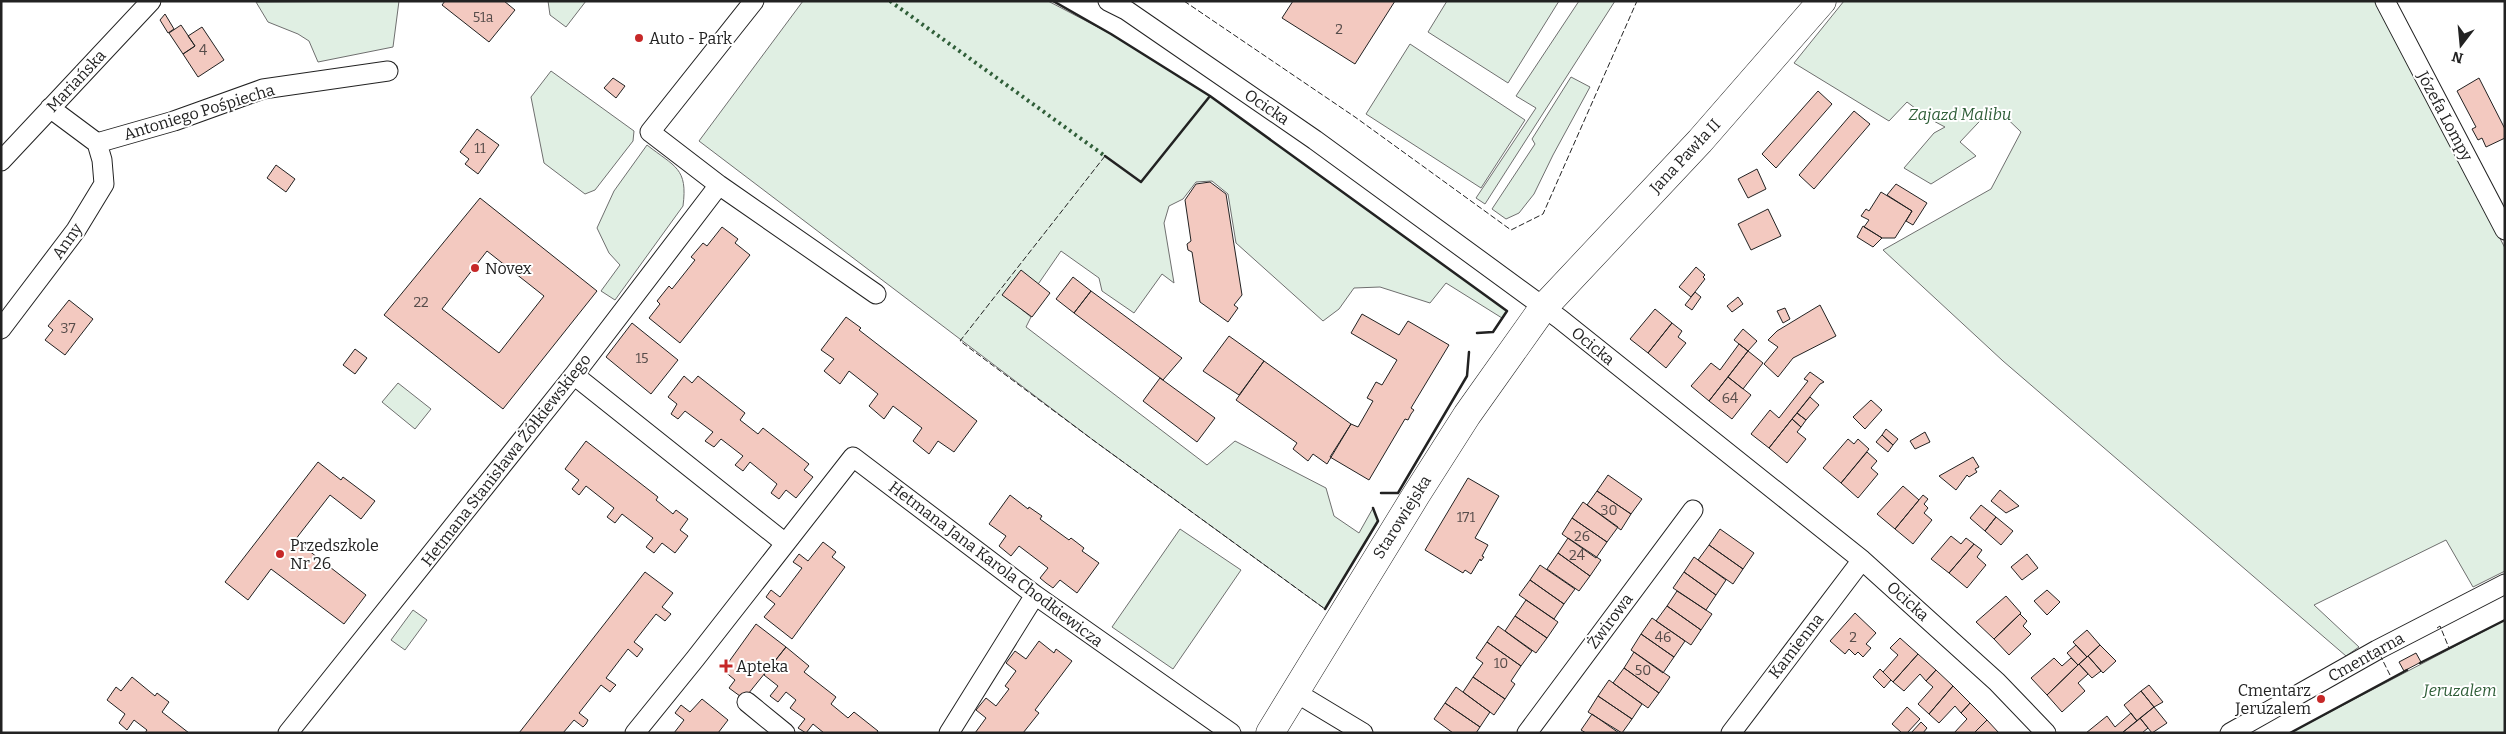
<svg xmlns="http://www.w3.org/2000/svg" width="2506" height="734" viewBox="0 0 2506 734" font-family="Bitter,serif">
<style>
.green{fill:#e0efe3;stroke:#6f6f6f}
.building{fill:#f3c9c0;stroke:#222;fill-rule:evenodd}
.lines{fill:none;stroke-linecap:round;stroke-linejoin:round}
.minor-casing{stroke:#222;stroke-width:21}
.primary-casing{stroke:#222;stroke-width:29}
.minor{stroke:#fff;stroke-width:19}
.primary{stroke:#fff;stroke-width:28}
.hedge{stroke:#2f5e38;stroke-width:4;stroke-dasharray:2.5 4;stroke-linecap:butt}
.fence{stroke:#222;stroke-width:1;stroke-dasharray:6 2.5;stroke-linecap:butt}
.wall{stroke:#222;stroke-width:2.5}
.poi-dot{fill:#c62828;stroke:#fff;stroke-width:2}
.labels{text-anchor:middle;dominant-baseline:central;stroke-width:4;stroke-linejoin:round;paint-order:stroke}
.number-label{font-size:14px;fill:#564c4a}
.poi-label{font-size:16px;fill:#222;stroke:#fff;text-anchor:start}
.street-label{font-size:16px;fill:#222;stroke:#fff}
.park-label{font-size:16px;font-style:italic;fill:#2f5e38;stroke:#fff}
</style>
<rect width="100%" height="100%" fill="#fff"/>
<!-- green -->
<path class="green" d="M399 1 393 47 318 62 309 41 298 34 268 22 256 2Z
M548 1H586L566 27 550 15Z
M803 1H1048L1111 34 1210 96 1507 311 1502 318 1446 283 1430 303 1380 287 1354 288 1339 309 1323 321 1236 243 1228 194 1212 181 1196 182 1183 199 1169 206 1164 223 1174 283 1162 274 1134 313 1102 291 1099 278 1061 251 1021 309 1031 317 1026 327 1207 465 1235 441 1326 488 1334 516 1359 533 1373 508 1378 521 1325 609 1093 440 699 141Z
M1447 1H1559L1508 83 1428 32Z
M1579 1H1615L1485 204 1476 198 1536 108 1516 96Z
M1844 1H2376L2505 248V571L2473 587 2446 540 2314 605 2359 647 2346 656 2003 361 1883 250 1991 189 2021 132 1994 106 1960 142 1976 156 1931 184 1904 168 1934 133 1945 127 1928 118 1907 102 1889 121 1794 63Z
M1410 44 1525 120 1481 188 1366 114Z
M551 71 634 131 633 141 595 190 585 194 544 163 531 97Z
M1571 77 1590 87 1553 155 1534 194 1519 213 1506 219 1492 209 1535 144 1532 139Z
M647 145C675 167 688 168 683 206L615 300 601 291 620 265 609 253 597 228 614 191Z
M398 383 431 409 415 429 382 402Z
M1180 529 1241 570 1173 669 1112 627Z
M413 610 427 620 405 650 391 640Z
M2505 620V733H2290Z"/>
<!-- building -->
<path class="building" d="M445 1H504L515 10 489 42 442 5Z
M1293 1H1395L1355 64 1282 18Z
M165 14 174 29 168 33 160 20Z
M181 25 195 46 183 54 169 33Z
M202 27 224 60 198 77 183 54 195 46 188 36Z
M613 78 625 86 616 98 604 88Z
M2479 78 2505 129V138L2486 147 2482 138 2478 140 2472 129 2476 127 2457 91Z
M1818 91 1832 104 1776 168 1762 154Z
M1854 111 1870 124 1814 189 1799 175Z
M477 129 499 145 478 174 465 164 469 159 460 152Z
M276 165 295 179 286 192 267 178Z
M1757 169 1766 189 1748 198 1738 179Z
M1210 182 1226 194 1242 295 1234 305 1238 308 1228 322 1200 302 1192 252 1188 250 1187 244 1191 241 1185 200 1196 184Z
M1896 184 1927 203 1913 225 1906 221 1912 211 1887 195Z
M1881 192 1912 211 1895 238H1882L1864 227 1869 220 1861 216 1866 209 1869 211Z
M480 198 597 291 503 409 384 315ZM487 251 544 296 499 353 442 309Z
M1768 209 1781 236 1751 250 1738 224Z
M1863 226 1882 238 1873 247 1857 237Z
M722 227 738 239 735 243 750 255 680 343 649 318 660 304 657 301 669 286 672 289 695 260 691 257 703 243 707 246Z
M1696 267 1705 275 1703 277 1705 279 1691 297 1679 287Z
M1021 270 1050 293 1032 317 1002 295Z
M1073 277 1091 291 1074 313 1056 299Z
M1091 291 1182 358 1163 380 1074 313Z
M1695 292 1701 297 1692 310 1685 305Z
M1738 297 1743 304 1732 312 1727 306Z
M69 300 93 319 65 355 45 340 53 330 48 326Z
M1820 305 1836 336 1793 358 1778 377 1764 364 1778 347 1768 340 1777 331Z
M1785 308 1790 319 1783 323 1777 311Z
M1655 309 1672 323 1648 353 1630 339Z
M1362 314 1399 335 1408 321 1449 345 1411 408 1414 410 1411 414 1408 420 1405 419 1369 480 1330 457 1351 424 1358 427 1373 401 1367 398 1376 382 1382 385 1397 360 1351 333Z
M846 317 861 328 859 330 977 421 954 452 938 441 929 454 913 441 922 428 893 406 884 419 869 406 878 394 849 371 840 384 824 371 834 359 821 350Z
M632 323 678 360 651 394 606 357Z
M1672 323 1682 331 1678 337 1686 343 1666 368 1648 353Z
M1743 329 1757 341 1748 351 1734 340Z
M1229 336 1264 361 1239 395 1203 371Z
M1739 344 1748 351 1709 401 1691 386 1711 363 1720 370Z
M355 349 367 358 355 374 343 365Z
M1748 351 1763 363 1743 389 1728 377Z
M1264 361 1351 424 1327 464 1313 454 1308 461 1293 449 1297 443 1236 400Z
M1810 372 1824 382 1820 384 1769 448 1751 434 1770 410 1779 418 1808 381 1804 379Z
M684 376 692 383 698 376 745 413 740 420 758 434 763 428 809 464 804 470 813 477 796 498 786 490 779 499 771 493 777 484 750 462 743 471 735 465 743 456 721 439 714 447 705 441 713 432 685 411 678 419 671 414 677 404 668 397Z
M1728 377 1751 395 1732 419 1709 401Z
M1160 378 1215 418 1197 442 1143 401Z
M1810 397 1819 405 1806 420 1797 413Z
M1871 400 1882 410 1865 429 1853 417Z
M1797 413 1806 420 1801 427 1792 419Z
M1792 419 1801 427 1797 432 1806 439 1787 463 1769 448Z
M1886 429 1898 439 1893 445 1882 435Z
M1925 432 1930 442 1915 449 1910 441Z
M1882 435 1893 445 1888 452 1876 442Z
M1848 439 1854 444 1858 439 1869 449 1841 483 1823 468Z
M586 441 658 497 656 500 673 514 676 510 688 519 680 530 688 536 675 553 662 543 654 553 646 547 653 538 622 514 615 523 607 517 614 508 586 486 579 495 572 489 579 480 565 469Z
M1867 452 1877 461 1871 468 1878 474 1858 498 1841 483Z
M1973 457 1979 467 1975 469 1977 472 1969 477 1967 475 1956 490 1939 476Z
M318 462 341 480 343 477 375 501 361 519 330 495 295 540 366 595 344 624 271 569 248 600 225 582Z
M1608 475 1642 499 1631 514 1597 491Z
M1468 478 1499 496 1475 538 1488 545 1482 556 1484 557 1481 561 1480 559 1471 574 1465 570 1463 573 1425 550Z
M1903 486 1919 500 1895 529 1877 514Z
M2000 490 2019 506 2006 513 1991 501Z
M1597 491 1631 514 1621 530 1587 505Z
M1010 495 1028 509 1029 507 1042 516 1040 519 1069 540 1071 538 1084 548 1082 551 1099 563 1077 593 1060 580 1053 588 1046 583 1040 578 1048 568 1019 546 1011 556 999 546 1006 536 989 524Z
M1923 495 1928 499 1924 504 1928 508 1924 513 1932 520 1913 544 1895 529Z
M1583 502 1618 527 1607 542 1572 518Z
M1981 505 1996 517 1985 531 1970 518Z
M1996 517 2013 531 2001 545 1985 531Z
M1572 518 1607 542 1596 558 1562 534Z
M1720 529 1754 553 1743 569 1709 545Z
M1951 536 1961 544 1966 538 1974 544 1949 573 1931 559Z
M1568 538 1601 560 1590 576 1558 553Z
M823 542 836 552 832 557 845 567 792 639 764 617 775 604 766 597 771 590 780 597 802 568 793 562 799 554 808 561Z
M1974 544 1982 550 1977 557 1986 565 1967 588 1949 573Z
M1709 545 1743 569 1733 584 1698 560Z
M1558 553 1590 576 1579 591 1547 569Z
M2027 554 2038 568 2022 580 2011 567Z
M1694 557 1726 580 1716 595 1684 572Z
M1540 565 1575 589 1564 604 1530 580Z
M645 572 673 593 662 607 671 614 665 621 656 614 634 642 643 649 637 657 628 649 606 678 616 685 613 688 610 692 601 685 579 713 588 720 586 724 583 727 574 720 563 733H519Z
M1684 572 1716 595 1706 610 1673 588Z
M1530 580 1564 604 1554 619 1519 595Z
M2047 590 2060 602 2047 615 2034 601Z
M1677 591 1712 614 1701 630 1667 606Z
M2006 596 2021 613 1994 639 1976 622Z
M1526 600 1558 622 1547 638 1515 616Z
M1667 606 1701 630 1691 645 1656 621Z
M1855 613 1876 633 1866 644 1871 648 1863 657 1858 652 1855 655 1849 649 1845 654 1830 641Z
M2020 614 2027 621 2023 626 2031 634 2009 655 1994 639Z
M1515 616 1547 638 1536 653 1505 631Z
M1652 618 1685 641 1674 657 1641 634Z
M756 624 786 647 744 699 729 688 735 680 723 670Z
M1498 626 1532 651 1521 666 1487 642Z
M2087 630 2100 645 2087 657 2073 642Z
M1641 634 1674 657 1663 673 1631 650Z
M1900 638 1918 654 1893 682 1883 672 1898 655 1890 648Z
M1039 641 1054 653 1056 649 1072 661 1035 710 1039 713 1023 733H975L986 718 976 710 986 698 996 706 1009 689 1005 686 1016 671 1006 663 1015 651 1026 659Z
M1487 642 1521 666 1511 681 1515 684 1505 699 1473 677 1483 663 1476 658Z
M2076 645 2087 657 2078 665 2067 653Z
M2100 645 2116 661 2103 673 2088 656Z
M786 647 809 666 804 672 836 697 831 704 848 718 854 712 878 731 877 733H824L813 724 806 733 798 728 805 719 790 708 796 700 786 692 778 702 770 696 778 686 764 675Z
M1634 652 1670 677 1659 693 1624 668Z
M2416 653 2421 662 2404 671 2399 662Z
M1918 654 1936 670 1926 681 1920 674 1904 691 1893 682Z
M2088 656 2101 671 2092 678 2079 664Z
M2054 658 2062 666 2071 658 2078 665 2047 695 2031 678Z
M2079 664 2088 674 2078 683 2085 691 2062 712 2047 695Z
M1624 668 1659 693 1648 708 1613 683Z
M1880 669 1891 680 1884 688 1873 677Z
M1936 670 1953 686 1929 714 1918 704 1933 687 1926 681Z
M132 677 155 696 157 693 169 702 162 712 189 733H145L147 730 134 720 127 730 119 723 125 714 107 700 116 687 121 691Z
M1473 677 1505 699 1494 715 1463 692Z
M1609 680 1642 704 1632 719 1598 696Z
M2149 685 2163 702 2154 707 2141 691Z
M1953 686 1970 703 1961 713 1955 706 1939 723 1929 714Z
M1456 687 1490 712 1480 727 1445 703Z
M2141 691 2154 707 2137 721 2124 705Z
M1598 696 1632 719 1622 733 1588 712Z
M702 699 728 720 718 733H674L684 720 675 713 681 705 690 712Z
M1445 703 1480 727 1476 733H1453L1434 719Z
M1970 703 1987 720 1974 733H1954L1967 719 1961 713Z
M1907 707 1920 719 1907 733H1902L1892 724Z
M2154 707 2167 723 2152 733 2140 718Z
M2131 713 2137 721 2122 733H2086L2107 716 2115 727Z
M1592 714 1619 733H1586L1581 730Z
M2140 718 2148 728 2142 733H2122Z
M1987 720 1999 733H1974Z
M1921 722 1927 728 1923 733H1911Z"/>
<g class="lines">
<!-- minor casing -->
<g class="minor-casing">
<path id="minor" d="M754 1 650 132 719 185 876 294
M1108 1 1126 10 1315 140 1560 319 1862 560 1997 682 2046 733
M2385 1 2505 230
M50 108 97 143 174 121 263 89 388 71
M1 161 151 1
M1 329 76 230 104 184 102 160 97 143
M574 375 785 543
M1295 692 1363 733
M747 702 785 733
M288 733 574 375 719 185
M635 733 695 659 853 457 1035 595 1231 733
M949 733 1035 595
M1527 733 1693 510
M1731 733 1862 560
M2230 733 2377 650 2505 584"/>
</g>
<!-- primary casing -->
<g class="primary-casing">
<path id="primary" d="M1270 733 1416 495 1467 415 1543 308 1700 141 1822 1"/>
</g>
<!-- minor -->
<use href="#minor" class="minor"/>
<!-- primary -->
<use href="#primary" class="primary"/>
<!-- hedge -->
<path class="hedge" d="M890 1 1105 156"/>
<!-- fence -->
<path class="fence" d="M1184 1 1355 117 1511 230 1543 214 1637 1
M1105 156 960 341 1093 440 1325 609
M2437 628 2440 626 2449 648
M2383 655 2381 657 2391 677"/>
<!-- wall -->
<path class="wall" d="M1053 1 1111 34 1210 96 1141 182 1105 156
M1210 96 1507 311 1493 332 1477 333
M1381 493H1398L1467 376 1469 352
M1325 609 1378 521 1373 508
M2420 663 2505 620
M2290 733 2407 670"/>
</g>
<!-- markers -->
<g class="poi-dot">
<circle cx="639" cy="38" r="5"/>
<circle cx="475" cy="268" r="5"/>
<circle cx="280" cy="554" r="5"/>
<path d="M723.5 658.5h5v5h5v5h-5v5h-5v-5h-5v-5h5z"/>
<circle cx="2321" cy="699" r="5"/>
</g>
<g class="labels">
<!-- number labels -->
<g class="number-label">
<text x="483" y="17">51a</text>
<text x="1339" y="29">2</text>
<text x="203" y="50">4</text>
<text x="480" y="148">11</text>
<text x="421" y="302">22</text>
<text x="68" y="328">37</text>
<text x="642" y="358">15</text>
<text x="1730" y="398">64</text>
<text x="1609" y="510">30</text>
<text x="1466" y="517">171</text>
<text x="1582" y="536">26</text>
<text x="1577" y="555">24</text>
<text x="1663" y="637">46</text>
<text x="1853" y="637">2</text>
<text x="1501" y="663">10</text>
<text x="1643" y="670">50</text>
</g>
<!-- poi labels -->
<g class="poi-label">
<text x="649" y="38">Auto - Park</text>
<text x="485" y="268">Novex</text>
<text x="290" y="545">Przedszkole<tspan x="290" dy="18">Nr 26</tspan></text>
<text x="736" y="666">Apteka</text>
<text x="2311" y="690" text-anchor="end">Cmentarz<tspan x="2311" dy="18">Jeruzalem</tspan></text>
</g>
<!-- street labels -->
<g class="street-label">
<text transform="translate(76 81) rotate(-47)">Mariańska</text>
<text transform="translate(1267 107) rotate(34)">Ocicka</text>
<text transform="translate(199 112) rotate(-17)">Antoniego Pośpiecha</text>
<text transform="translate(2445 116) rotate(62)">Józefa Lompy</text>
<text transform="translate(1685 156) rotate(-47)">Jana Pawła II</text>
<text transform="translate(67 241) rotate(-55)">Anny</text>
<text transform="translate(1593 346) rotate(39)">Ocicka</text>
<text transform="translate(506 460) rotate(-52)">Hetmana Stanisława Żółkiewskiego</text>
<text transform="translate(1402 517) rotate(-58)">Starowiejska</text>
<text transform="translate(996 564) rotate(37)">Hetmana Jana Karola Chodkiewicza</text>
<text transform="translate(1908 601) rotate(42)">Ocicka</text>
<text transform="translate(1610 621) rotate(-53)">Żwirowa</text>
<text transform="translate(1796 646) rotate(-52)">Kamienna</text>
<text transform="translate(2366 657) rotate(-29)">Cmentarna</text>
</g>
<!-- park labels -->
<g class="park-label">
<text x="1960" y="114">Zajazd Malibu</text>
<text x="2460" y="690">Jeruzalem</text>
</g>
</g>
<!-- border -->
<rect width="2506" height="734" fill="none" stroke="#222222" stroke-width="5"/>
<!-- north arrow -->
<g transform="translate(2461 45) rotate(196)" stroke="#ffffff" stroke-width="4" paint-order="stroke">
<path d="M0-4L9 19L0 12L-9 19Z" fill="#222222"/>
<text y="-8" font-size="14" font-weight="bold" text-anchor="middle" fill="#222222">N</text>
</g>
</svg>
